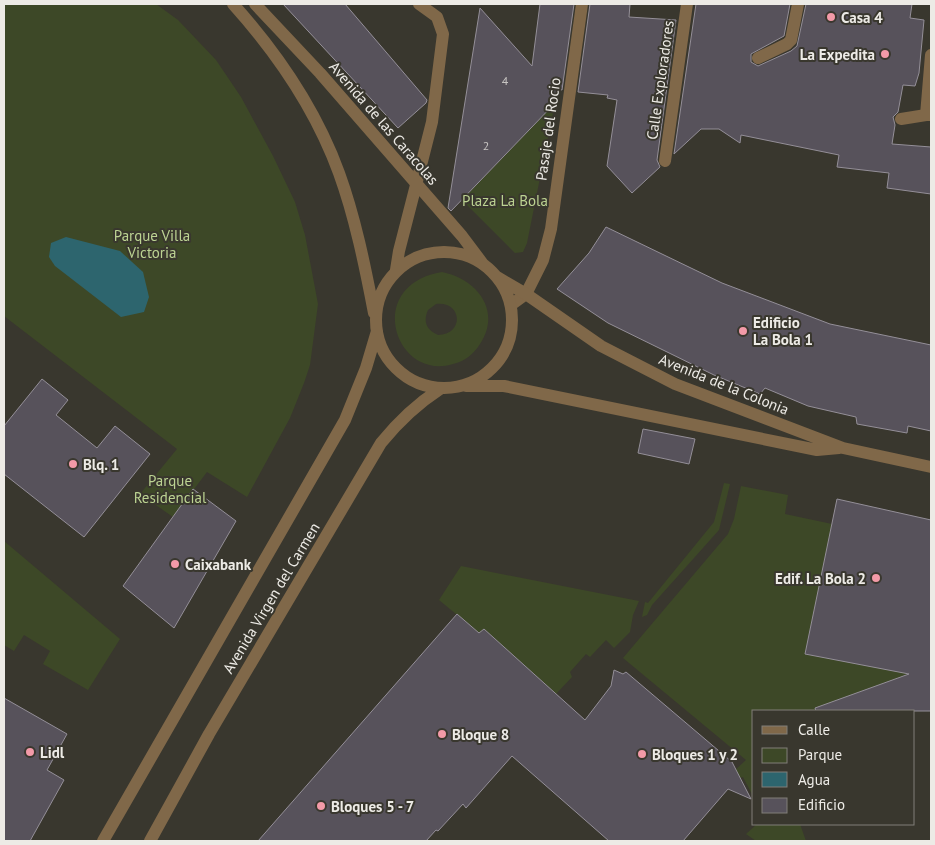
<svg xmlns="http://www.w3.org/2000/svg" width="935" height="845" viewBox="0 0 935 845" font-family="'PT Sans',sans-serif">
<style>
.green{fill:#3d4827;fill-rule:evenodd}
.water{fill:#2d656e}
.building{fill:#57525b;stroke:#948f98}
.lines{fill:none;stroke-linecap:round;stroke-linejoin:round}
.pedestrian{stroke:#806849;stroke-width:12}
.minor{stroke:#806849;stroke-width:12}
.tertiary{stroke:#806849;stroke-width:12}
.poi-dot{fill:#f39aa8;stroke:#39372e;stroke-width:2}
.labels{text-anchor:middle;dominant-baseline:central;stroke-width:4;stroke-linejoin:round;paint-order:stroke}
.number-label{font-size:12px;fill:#c8c5c3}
.poi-label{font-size:15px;font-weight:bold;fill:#edebe6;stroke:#39372e;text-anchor:start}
.street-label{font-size:15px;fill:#edebe6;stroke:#39372e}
.park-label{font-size:15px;fill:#bcd392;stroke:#39372e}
</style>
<rect width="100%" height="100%" fill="#39372e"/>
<!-- green -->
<path class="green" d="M4 4H156L178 20 216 60 241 97 273 156 295 202 305 235 318 304 310 365 304 383 290 418 247 497 207 472 173 517 140 494 177 449 4 316Z
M555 103 527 243 523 252 515 253 462 200Z
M442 272C477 279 502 311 480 344 473 355 465 361 453 364 395 382 363 285 442 272ZM436 304C463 301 464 335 438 335 426 330 423 321 428 310Z
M724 483 730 484 719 530 652 605 647 615 642 617 645 602 648 603 714 522Z
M741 486 788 495 785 514 832 524 805 654 880 668 910 657 919 640 931 635V665L897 678 901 688 886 706 888 711H848L844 698 818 708 819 711H754V798L743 777 740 778 734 771 746 760 623 658 728 534 734 519Z
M4 541 120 639 88 690 43 664 50 651 24 635 14 651 4 645Z
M461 566 639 601 633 615 630 632 614 648 606 640 590 657 586 654 570 672 572 677 556 694 484 629 479 633 439 600Z
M757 824H800L806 841H756L746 834Z"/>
<!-- water -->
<path class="water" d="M66 237 120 251 143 272 149 297 144 312 121 317 55 266 49 257 51 243Z"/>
<!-- building -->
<path class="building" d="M283 4H345L427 100 426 103 398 128Z
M540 4H574L562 90 558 89 557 101 451 211 448 208 480 8 532 66Z
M590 4H630L629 17 676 20 657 160 660 167 632 193 607 166 617 100 607 98 608 95 578 92Z
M696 4H790L784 36 751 54V62L758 66 791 51 797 46 806 4H912L910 18 924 20 919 73 915 86 903 85 898 112 893 117 895 125 892 144 931 147V194L887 188 889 173 837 167 839 155 741 135 740 143 719 129H701L674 154Z
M606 227 722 283 830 324 931 345V431L908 426 907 433 857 424 856 417 808 406 765 388 760 394 714 375 608 323 557 289 589 253Z
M42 379 68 400 56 415 97 448 115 426 150 454 84 537 4 474V426Z
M643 429 695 439 689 464 638 453Z
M193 489 236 521 174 628 123 586Z
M837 499 931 520V711H816L815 708 909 674 805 654Z
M457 614 479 633 484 629 585 720 611 686 614 670 623 674 626 672 732 762 751 799 728 789 683 841H609L512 756 466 808 463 804 438 831 436 830 426 841H258Z
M4 698 67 734 47 770 64 780 30 841H4Z"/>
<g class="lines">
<!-- pedestrian -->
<path class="pedestrian" d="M665 161 687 4"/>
<!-- minor -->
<path class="minor" d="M931 55 926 115H931
M758 58 787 44 791 40 798 4
M901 119 926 115
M416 185 432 122 443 34 437 17 419 4
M511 305 526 294 543 260 551 229 582 4"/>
<!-- tertiary -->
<path class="tertiary" d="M233 4C277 53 316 110 339 173 355 217 365 266 374 313
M255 4 320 73 462 236 483 264
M376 320a68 68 0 1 1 136 0a68 68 0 1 1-136 0Z
M396 270 399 251 416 185
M497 277 526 294 601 346 675 384 843 448 931 467
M466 386H504L817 450 839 448
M103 841 345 420 366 368 377 331
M150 841 209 734 381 443C398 422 417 404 440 389"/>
</g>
<!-- markers -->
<g class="poi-dot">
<circle cx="831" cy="17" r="5"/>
<circle cx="885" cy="54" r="5"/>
<circle cx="743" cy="331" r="5"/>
<circle cx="73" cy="464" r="5"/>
<circle cx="175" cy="564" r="5"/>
<circle cx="876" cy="578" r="5"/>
<circle cx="442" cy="734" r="5"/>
<circle cx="30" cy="752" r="5"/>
<circle cx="642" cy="754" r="5"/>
<circle cx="321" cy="806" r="5"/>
</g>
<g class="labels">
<!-- number labels -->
<g class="number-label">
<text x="505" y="80">4</text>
<text x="486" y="145">2</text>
</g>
<!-- poi labels -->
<g class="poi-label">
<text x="841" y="17">Casa 4</text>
<text x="875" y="54" text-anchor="end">La Expedita</text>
<text x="753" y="322">Edificio<tspan x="753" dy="17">La Bola 1</tspan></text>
<text x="83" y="464">Blq. 1</text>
<text x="185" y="564">Caixabank</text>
<text x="866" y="578" text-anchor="end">Edif. La Bola 2</text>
<text x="452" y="734">Bloque 8</text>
<text x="40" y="752">Lidl</text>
<text x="652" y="754">Bloques 1 y 2</text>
<text x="331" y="806">Bloques 5 - 7</text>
</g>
<!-- street labels -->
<g class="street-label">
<text transform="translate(660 80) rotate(-82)">Calle Exploradores</text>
<text transform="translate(384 123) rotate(49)">Avenida de las Caracolas</text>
<text transform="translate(548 129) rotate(-82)">Pasaje del Rocio</text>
<text transform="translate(724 384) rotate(22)">Avenida de la Colonia</text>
<text transform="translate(271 598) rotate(-59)">Avenida Virgen del Carmen</text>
</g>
<!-- park labels -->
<g class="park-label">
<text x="505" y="200">Plaza La Bola</text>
<text x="152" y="235">Parque Villa<tspan x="152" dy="17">Victoria</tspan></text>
<text x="170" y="480">Parque<tspan x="170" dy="17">Residencial</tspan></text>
</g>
</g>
<!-- border -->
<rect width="935" height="845" fill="none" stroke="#edebe6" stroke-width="10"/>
<!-- legend -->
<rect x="752" y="710" width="162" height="115" fill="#39372e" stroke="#817f78"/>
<rect x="762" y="726" width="25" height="8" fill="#806849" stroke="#817f78"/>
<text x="798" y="735" font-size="15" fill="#edebe6">Calle</text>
<rect x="762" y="748" width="25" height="15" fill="#3d4827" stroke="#817f78"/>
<text x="798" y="760" font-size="15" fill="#edebe6">Parque</text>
<rect x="762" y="772" width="25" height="15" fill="#2d656e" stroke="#817f78"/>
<text x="798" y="785" font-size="15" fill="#edebe6">Agua</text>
<rect x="762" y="798" width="25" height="15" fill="#57525b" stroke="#817f78"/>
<text x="798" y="810" font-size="15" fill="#edebe6">Edificio</text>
</svg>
